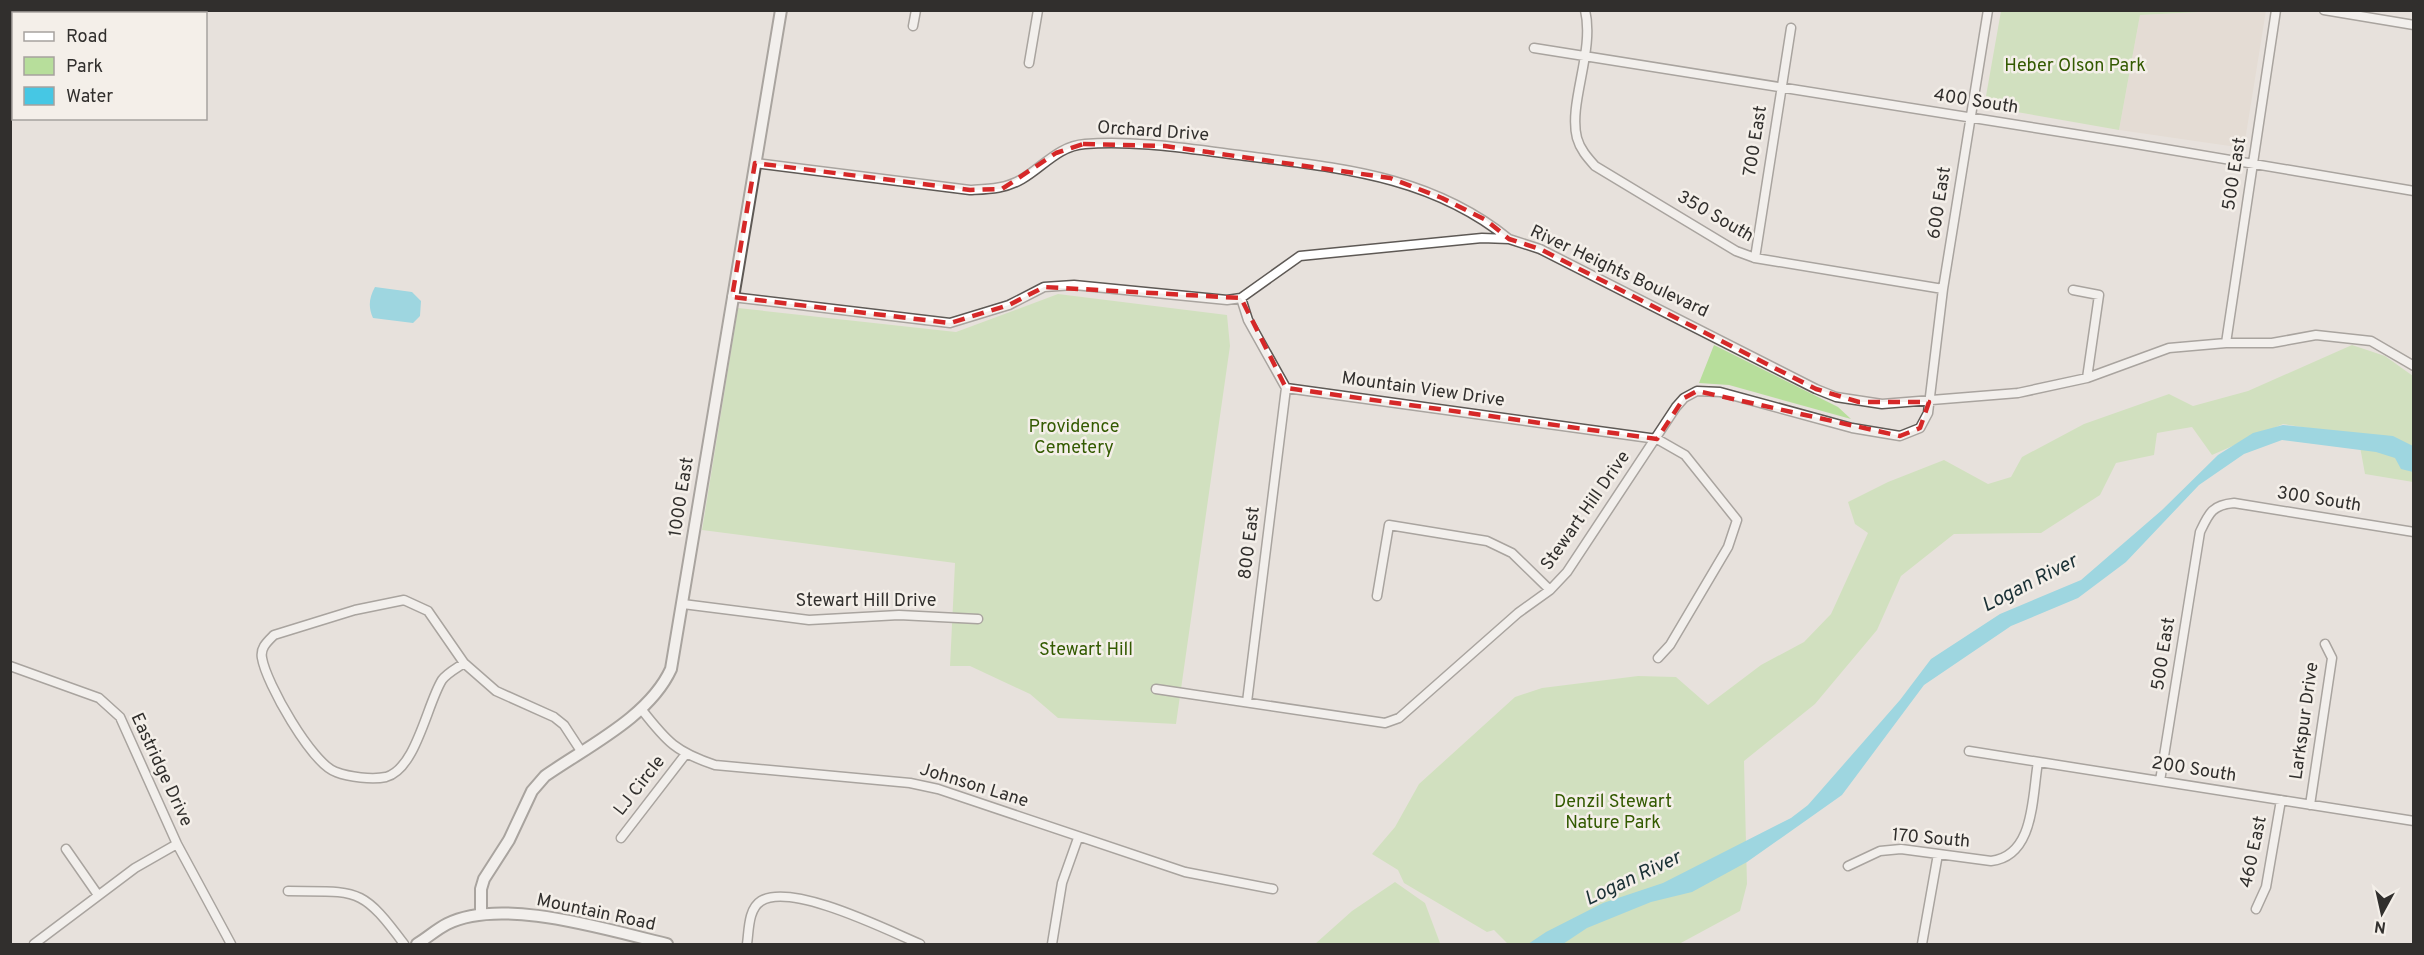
<svg xmlns="http://www.w3.org/2000/svg" width="2424" height="955" viewBox="0 0 2424 955" font-family="Overpass,sans-serif">
<style>
.built{fill:#e1d6cb}
.green{fill:#b7de9b}
.water{fill:#46c7e4}
.lines{fill:none;stroke-linecap:round;stroke-linejoin:round}
.minor-casing{stroke:#5e5955;stroke-width:11}
.tertiary-casing{stroke:#5e5955;stroke-width:14}
.minor{stroke:#fff;stroke-width:8}
.tertiary{stroke:#fff;stroke-width:10}
.marked{fill:none;stroke:#d62828;stroke-width:4.5;stroke-dasharray:12 8;stroke-linejoin:round}
.labels{text-anchor:middle;dominant-baseline:central;stroke-width:5;stroke-linejoin:round;paint-order:stroke}
.park-label{font-size:18px;fill:#335a01;stroke:#f4efe9}
.street-label{font-size:18px;fill:#312f2d;stroke:#f4efe9}
.water-label{font-size:20px;font-style:italic;fill:#1a3035;stroke:#f4efe9}
</style>
<rect width="100%" height="100%" fill="#e7e1dc"/>
<!-- built -->
<path class="built" d="M2219 11H2266L2245 141 2236 147 2119 130 2140 15Z"/>
<!-- green -->
<path class="green" d="M2001 11V10L2219 11 2140 15 2119 130 1994 108 1986 96Z
M1058 294 1227 315 1230 346 1176 724 1058 718 1030 694 970 666H950L955 563 702 530 738 308 956 332Z
M1714 345 1838 407 1851 419 1729 385 1699 383Z
M2352 345 2385 356 2413 376V482L2365 474 2358 436 2283 424 2212 455 2192 427 2157 433 2154 455 2116 463 2100 495 2041 533 1954 534 1901 576 1877 630 1815 704 1744 761 1747 884 1740 911 1679 944H1508L1494 930 1487 932 1404 883 1398 870 1372 854 1395 827 1419 784 1515 697 1542 688 1638 676 1676 677 1708 705 1761 665 1804 642 1831 614 1868 533 1855 524 1848 502 1888 482 1944 460 1988 484 2011 477 2022 457 2084 424 2169 394 2193 406 2248 391Z
M1395 882 1425 903 1440 943 1444 944H1315L1352 911Z"/>
<!-- water -->
<path class="water" d="M375 287 412 292 421 301 420 316 413 323 373 318C368 307 369 298 375 287Z
M2283 425 2393 436 2413 446V472L2401 469 2395 458 2376 452 2282 440 2244 454 2199 485 2126 562 2078 598 2011 626 1924 685 1842 795 1747 862 1692 892 1651 902 1587 928 1563 944H1528L1546 932 1603 903 1663 883 1791 818 1808 805 1900 700 1931 659 2000 614 2081 580 2162 510 2218 455 2253 433Z"/>
<g class="lines">
<!-- minor casing -->
<g class="minor-casing">
<path id="minor" d="M1585 10C1595 51 1568 103 1577 138 1580 149 1587 157 1595 166L1736 251 1755 258 1943 289
M2324 10 2414 25
M913 26 916 10
M1534 48 2124 142 2414 191
M1029 63 1038 10
M755 163 970 190C989 189 1005 189 1022 179 1043 167 1058 146 1085 144 1136 140 1189 149 1239 155 1337 168 1429 174 1509 239
M1755 258 1791 28
M2073 290 2099 295 2087 378
M732 297 950 323 1009 305 1044 287 1074 285 1227 300 1241 298 1300 256 1482 238 1509 239 1540 249 1816 389 1836 397 1882 404 2018 393 2087 378 2169 348 2226 343H2272L2316 335 2371 341 2414 366
M1241 298 1248 320 1286 388 1657 439 1685 455 1737 520 1728 547 1670 645 1658 658
M2226 343 2276 10
M1377 596 1389 525 1487 541 1512 553 1550 590
M683 604 809 620 899 615 978 619
M464 663C457 668 447 673 442 680 427 704 416 769 386 777 372 780 349 777 336 772 312 764 266 683 262 658 260 648 267 642 274 635L355 610 404 600 428 611 464 663 496 691 554 717 564 725 581 751
M10 666 99 698 120 717 177 844 231 944
M1156 689 1385 723 1399 718 1518 613 1550 590 1567 572 1676 407 1684 398 1697 391 1720 392 1852 428 1900 436 1920 428 1928 413 1943 289 1988 10
M1247 702 1286 388
M642 710C667 742 676 752 715 765L910 783 938 789 1185 872 1273 889
M1969 751 2414 821
M2160 781 2200 532C2209 513 2212 505 2234 503L2414 532
M2310 805 2332 658 2325 644
M621 838 685 755
M66 849 98 895
M1848 866 1880 851 1901 849 1991 861C2035 856 2032 796 2038 762
M288 891C358 892 361 886 404 944
M2256 909 2266 887 2281 800
M34 944 135 868 177 844
M747 944C749 931 748 909 761 901 792 882 889 931 920 944
M1052 944 1062 883 1078 838
M1922 944 1938 854"/>
</g>
<!-- tertiary casing -->
<g class="tertiary-casing">
<path id="tertiary" d="M481 914V889L484 879 509 840 532 791 545 776C588 746 649 717 671 669L781 10
M417 944C427 938 437 929 447 924 502 896 610 931 667 944"/>
</g>
<!-- minor -->
<use href="#minor" class="minor"/>
<!-- tertiary -->
<use href="#tertiary" class="tertiary"/>
</g>
<!-- marked area -->
<path d="M0 0H2424V955H0ZM1083 144 1165 146 1390 178 1442 198 1486 220 1509 239 1540 249 1816 389 1859 402H1929L1920 428 1900 436 1697 391 1684 398 1657 439 1286 388 1241 298 1044 287 1009 305 950 323 732 297 755 163 970 190 1002 189 1056 153Z" fill="#e7e1dc" fill-opacity=".55" fill-rule="evenodd"/>
<path class="marked" d="M1083 144 1165 146 1390 178 1442 198 1486 220 1509 239 1540 249 1816 389 1859 402H1929L1920 428 1900 436 1697 391 1684 398 1657 439 1286 388 1241 298 1044 287 1009 305 950 323 732 297 755 163 970 190 1002 189 1056 153Z"/>
<g class="labels">
<!-- park labels -->
<g class="park-label">
<text x="2075" y="66">Heber Olson Park</text>
<text x="1074" y="427">Providence<tspan x="1074" dy="21">Cemetery</tspan></text>
<text x="1086" y="650">Stewart Hill</text>
<text x="1613" y="802">Denzil Stewart<tspan x="1613" dy="21">Nature Park</tspan></text>
</g>
<!-- street labels -->
<g class="street-label">
<text transform="translate(1976 102) rotate(9)">400 South</text>
<text transform="translate(1153 132) rotate(4)">Orchard Drive</text>
<text transform="translate(1756 141) rotate(-81)">700 East</text>
<text transform="translate(2235 174) rotate(-81)">500 East</text>
<text transform="translate(1940 203) rotate(-81)">600 East</text>
<text transform="translate(1715 217) rotate(30)">350 South</text>
<text transform="translate(1619 272) rotate(25)">River Heights Boulevard</text>
<text transform="translate(1423 390) rotate(8)">Mountain View Drive</text>
<text transform="translate(682 497) rotate(-81)">1000 East</text>
<text transform="translate(2319 500) rotate(9)">300 South</text>
<text transform="translate(1586 511) rotate(-55)">Stewart Hill Drive</text>
<text transform="translate(1250 543) rotate(-83)">800 East</text>
<text x="866" y="601">Stewart Hill Drive</text>
<text transform="translate(2164 654) rotate(-81)">500 East</text>
<text transform="translate(2305 721) rotate(-82)">Larkspur Drive</text>
<text transform="translate(161 770) rotate(65)">Eastridge Drive</text>
<text transform="translate(2194 770) rotate(9)">200 South</text>
<text transform="translate(640 786) rotate(-52)">LJ Circle</text>
<text transform="translate(974 786) rotate(17)">Johnson Lane</text>
<text transform="translate(1931 839) rotate(5)">170 South</text>
<text transform="translate(2254 852) rotate(-78)">460 East</text>
<text transform="translate(596 913) rotate(12)">Mountain Road</text>
</g>
<!-- water labels -->
<g class="water-label">
<text transform="translate(2030 584) rotate(-27)">Logan River</text>
<text transform="translate(1633 879) rotate(-25)">Logan River</text>
</g>
</g>
<!-- border -->
<rect width="2424" height="955" fill="none" stroke="#312f2d" stroke-width="24"/>
<!-- legend -->
<rect x="12" y="12" width="195" height="108" fill="#f4efe9" stroke="#a6a29e" stroke-width="1.5"/>
<rect x="24" y="32" width="30" height="9" fill="#ffffff" stroke="#a6a29e" stroke-width="1.5"/>
<text x="66" y="42" font-size="18" fill="#312f2d">Road</text>
<rect x="24" y="57" width="30" height="18" fill="#b7de9b" stroke="#a6a29e" stroke-width="1.5"/>
<text x="66" y="72" font-size="18" fill="#312f2d">Park</text>
<rect x="24" y="87" width="30" height="18" fill="#46c7e4" stroke="#a6a29e" stroke-width="1.5"/>
<text x="66" y="102" font-size="18" fill="#312f2d">Water</text>
<!-- north arrow -->
<g transform="translate(2382 913) rotate(188)" stroke="#f4efe9" stroke-width="4.5" paint-order="stroke">
<path d="M0-4.5L10 22L0 15L-10 22Z" fill="#312f2d"/>
<text y="-9" font-size="16" font-weight="bold" text-anchor="middle" fill="#312f2d">N</text>
</g>
</svg>
